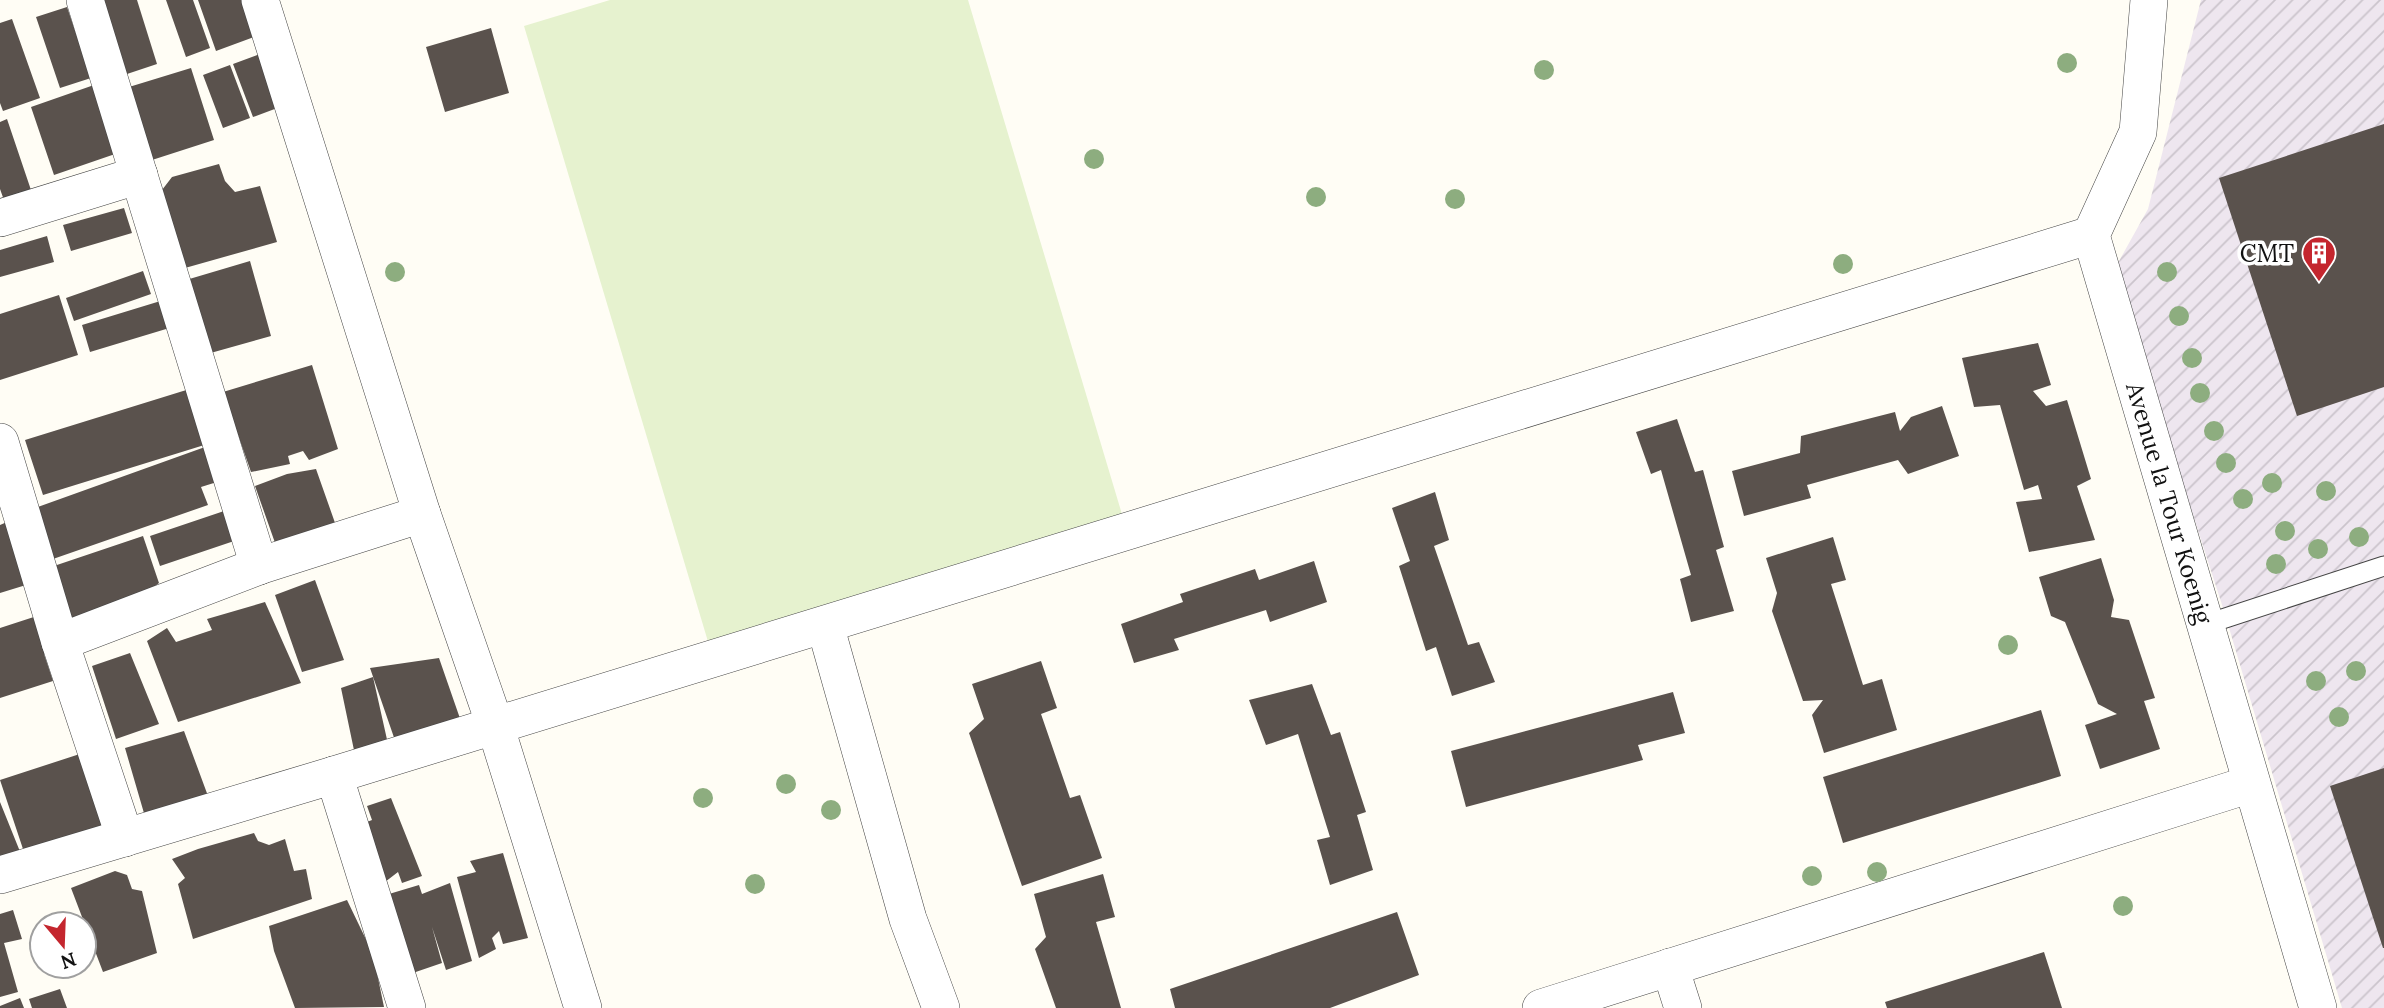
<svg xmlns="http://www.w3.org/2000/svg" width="2384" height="1008" viewBox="0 0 2384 1008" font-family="Lora,serif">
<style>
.industrial{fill:url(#industrial-furrows)}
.pitch{fill:#e6f2cf}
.building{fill:#5a524d}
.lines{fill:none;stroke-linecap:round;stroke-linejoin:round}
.service-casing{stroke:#444;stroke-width:21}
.minor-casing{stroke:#444;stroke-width:38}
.service{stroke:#fff;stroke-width:19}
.minor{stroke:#fff;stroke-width:37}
.tree{fill:#8dad7f}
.labels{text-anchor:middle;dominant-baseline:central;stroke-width:7;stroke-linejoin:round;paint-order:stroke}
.poi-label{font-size:24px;fill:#111;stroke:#fff;text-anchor:end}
.street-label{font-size:24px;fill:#111;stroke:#fff}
</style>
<defs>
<pattern id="industrial-furrows" width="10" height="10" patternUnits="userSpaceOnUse" patternTransform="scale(1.75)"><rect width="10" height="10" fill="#eee6ef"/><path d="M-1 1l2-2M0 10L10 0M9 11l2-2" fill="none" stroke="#cbc4cc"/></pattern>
</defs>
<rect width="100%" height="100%" fill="#fffdf5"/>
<!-- industrial -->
<path class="industrial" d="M2201 0H2384V1008H2342L2224 611 2114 270 2148 209Z"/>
<!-- pitch -->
<path class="pitch" d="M610 0H968L1127 531 712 655 524 26Z"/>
<!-- building -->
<path class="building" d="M89 0H137L157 64 115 78Z
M166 0H193L210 48 186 57Z
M198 0H244L257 36 216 51Z
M67 7 91 78 60 88 36 17Z
M12 19 40 98 3 111 0 103V23Z
M491 28 509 93 445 112 426 47Z
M260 54 280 107 253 117 233 64Z
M230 65 250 118 223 128 203 75Z
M191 68 214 140 152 160 129 87Z
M94 85 118 153 54 175 31 107Z
M7 119 32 193 5 203 0 189V122Z
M2384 124V387L2297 416 2219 178Z
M219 164 225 181 235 192 260 186 277 242 185 268 162 190 172 177Z
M124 208 132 233 71 251 63 225Z
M47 236 54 262 0 277V250Z
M250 261 271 336 207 354 186 280Z
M143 271 151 294 74 321 66 298Z
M59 295 78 355 0 380V314Z
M167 299 176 326 90 352 82 325Z
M2038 343 2051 385 2033 391 2046 406 2067 400 2091 479 2077 486 2095 540 2029 552 2016 502 2042 499 2038 485 2024 490 2000 405 1974 407 1962 358Z
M312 365 338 449 309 460 303 451 288 456 290 464 251 472 223 392Z
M196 387 214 442 43 495 25 440Z
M1942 406 1959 456 1908 474 1898 460 1807 485 1811 498 1744 516 1732 471 1800 453 1801 436 1895 412 1900 431 1911 417Z
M1677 419 1695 472 1703 470 1724 547 1716 550 1734 611 1691 622 1680 579 1691 575 1661 470 1651 474 1636 432Z
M205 447 217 482 201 487 208 505 53 559 35 508Z
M316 469 340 537 280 557 255 486 287 474Z
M1435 492 1449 540 1434 546 1468 645 1479 642 1495 682 1452 696 1436 647 1426 651 1399 566 1410 561 1392 508Z
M230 509 240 539 160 566 150 536Z
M7 522 26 585 0 593V525Z
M143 536 159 583 116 617 73 631 51 567Z
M1833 537 1846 580 1831 584 1863 685 1882 679 1897 730 1824 753 1812 715 1823 700 1803 701 1772 611 1777 593 1766 558Z
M2101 558 2114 600 2111 617 2129 620 2155 698 2144 701 2160 749 2100 769 2085 725 2117 714 2098 704 2065 622 2051 616 2039 577Z
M1314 561 1327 602 1270 622 1266 610 1174 639 1179 650 1134 663 1121 624 1183 602 1180 594 1255 569 1259 580Z
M315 580 344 660 302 672 275 595Z
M265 602 301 683 178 722 147 641 167 628 176 642 212 630 207 619Z
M43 614 55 650 44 654 53 681 0 698V628Z
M130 653 159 724 116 739 92 666Z
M439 658 464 730 399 752 370 668Z
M1041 661 1057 708 1041 714 1070 798 1080 795 1102 858 1022 886 969 733 984 719 972 684Z
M373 677 388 744 355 755 341 688Z
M1312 684 1331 735 1340 732 1366 812 1357 815 1373 870 1330 885 1317 840 1330 837 1298 734 1266 745 1249 700Z
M1673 692 1685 733 1638 745 1643 760 1466 807 1451 751Z
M2041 710 2061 776 1843 843 1823 777Z
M184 731 208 796 146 820 125 748Z
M89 751 109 826 27 861 0 780Z
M2384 768V948H2383L2330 786Z
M391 798 422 876 402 883 398 872 385 882 362 824 372 820 367 806Z
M0 802 23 859 0 865Z
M254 833 258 841 269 845 285 839 294 871 306 869 312 899 193 939 178 884 185 878 172 859 198 849Z
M503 853 528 938 503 944 499 931 492 938 496 949 479 958 457 877 476 872 470 861Z
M115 871 127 875 132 889 142 891 157 953 103 972 71 888Z
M1103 874 1115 917 1096 922 1121 1008H1056L1035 949 1046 937 1034 894Z
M450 883 472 961 446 970 432 927 442 963 404 976 379 897 419 885 422 894Z
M347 900 373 954 384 1007 295 1008 274 951 269 926Z
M13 910 22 939 4 943 18 992 0 997V914Z
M1397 912 1419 975 1330 1008H1175L1170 989Z
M2044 952 2062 1008H1887L1885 1002Z
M60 989 67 1008H32L29 999Z
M20 998 24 1008H0V1006Z"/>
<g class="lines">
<!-- service casing -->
<g class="service-casing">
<path id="service" d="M2204 625 2384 566"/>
</g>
<!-- minor casing -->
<g class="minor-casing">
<g id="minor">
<path d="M85 0 259 566"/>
<path d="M260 0 422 514 495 725 583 1008"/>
<path id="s1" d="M2149 0 2138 132 2091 235 2318 1008"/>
<path d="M0 218 139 175"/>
<path d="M0 442 60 642 125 838"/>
<path d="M825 625 908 919 941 1008"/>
<path d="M60 642 259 566 422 514"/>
<path d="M334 775 407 1008"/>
<path d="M0 875 334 775 2091 235"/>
<path d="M1670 967 1683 1008"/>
<path d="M1541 1008 2251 784"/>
</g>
</g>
<!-- service -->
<use href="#service" class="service"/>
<!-- minor -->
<use href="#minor" class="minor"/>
</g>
<!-- trees -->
<g class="tree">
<circle cx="2067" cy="63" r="10"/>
<circle cx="1544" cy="70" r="10"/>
<circle cx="1094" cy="159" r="10"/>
<circle cx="1316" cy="197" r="10"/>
<circle cx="1455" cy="199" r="10"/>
<circle cx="1843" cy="264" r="10"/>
<circle cx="395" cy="272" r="10"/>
<circle cx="2167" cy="272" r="10"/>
<circle cx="2179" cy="316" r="10"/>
<circle cx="2192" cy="358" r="10"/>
<circle cx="2200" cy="393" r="10"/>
<circle cx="2214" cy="431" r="10"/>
<circle cx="2226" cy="463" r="10"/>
<circle cx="2272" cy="483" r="10"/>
<circle cx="2326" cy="491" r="10"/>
<circle cx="2243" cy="499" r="10"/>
<circle cx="2285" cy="531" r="10"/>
<circle cx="2359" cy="537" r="10"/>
<circle cx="2318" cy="549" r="10"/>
<circle cx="2276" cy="564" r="10"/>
<circle cx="2008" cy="645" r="10"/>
<circle cx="2356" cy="671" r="10"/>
<circle cx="2316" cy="681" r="10"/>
<circle cx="2339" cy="717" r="10"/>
<circle cx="786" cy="784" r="10"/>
<circle cx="703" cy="798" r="10"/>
<circle cx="831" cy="810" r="10"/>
<circle cx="1877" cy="872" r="10"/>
<circle cx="1812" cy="876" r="10"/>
<circle cx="755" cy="884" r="10"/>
<circle cx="2123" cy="906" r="10"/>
</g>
<!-- icons -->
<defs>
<g id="building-pin" transform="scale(1.75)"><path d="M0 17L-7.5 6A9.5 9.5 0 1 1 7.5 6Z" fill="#c4262e" stroke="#fff"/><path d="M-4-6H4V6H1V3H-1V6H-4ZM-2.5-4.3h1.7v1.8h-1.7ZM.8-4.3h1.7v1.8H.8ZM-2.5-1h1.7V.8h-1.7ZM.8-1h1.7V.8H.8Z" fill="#fff"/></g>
</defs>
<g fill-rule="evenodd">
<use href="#building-pin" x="2319" y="253"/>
</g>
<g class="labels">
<!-- poi labels -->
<g class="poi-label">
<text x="2294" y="253">CMT</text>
</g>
<!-- street labels -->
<g class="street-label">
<text stroke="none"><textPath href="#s1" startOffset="525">Avenue la Tour Koenig</textPath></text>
</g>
</g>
<!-- north arrow -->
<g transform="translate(63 945) rotate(161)"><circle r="33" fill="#ffffff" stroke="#a0a0a0" stroke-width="2"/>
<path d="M0-5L12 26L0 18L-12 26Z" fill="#c4262e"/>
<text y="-10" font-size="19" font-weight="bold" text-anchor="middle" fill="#111111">N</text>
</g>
</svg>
